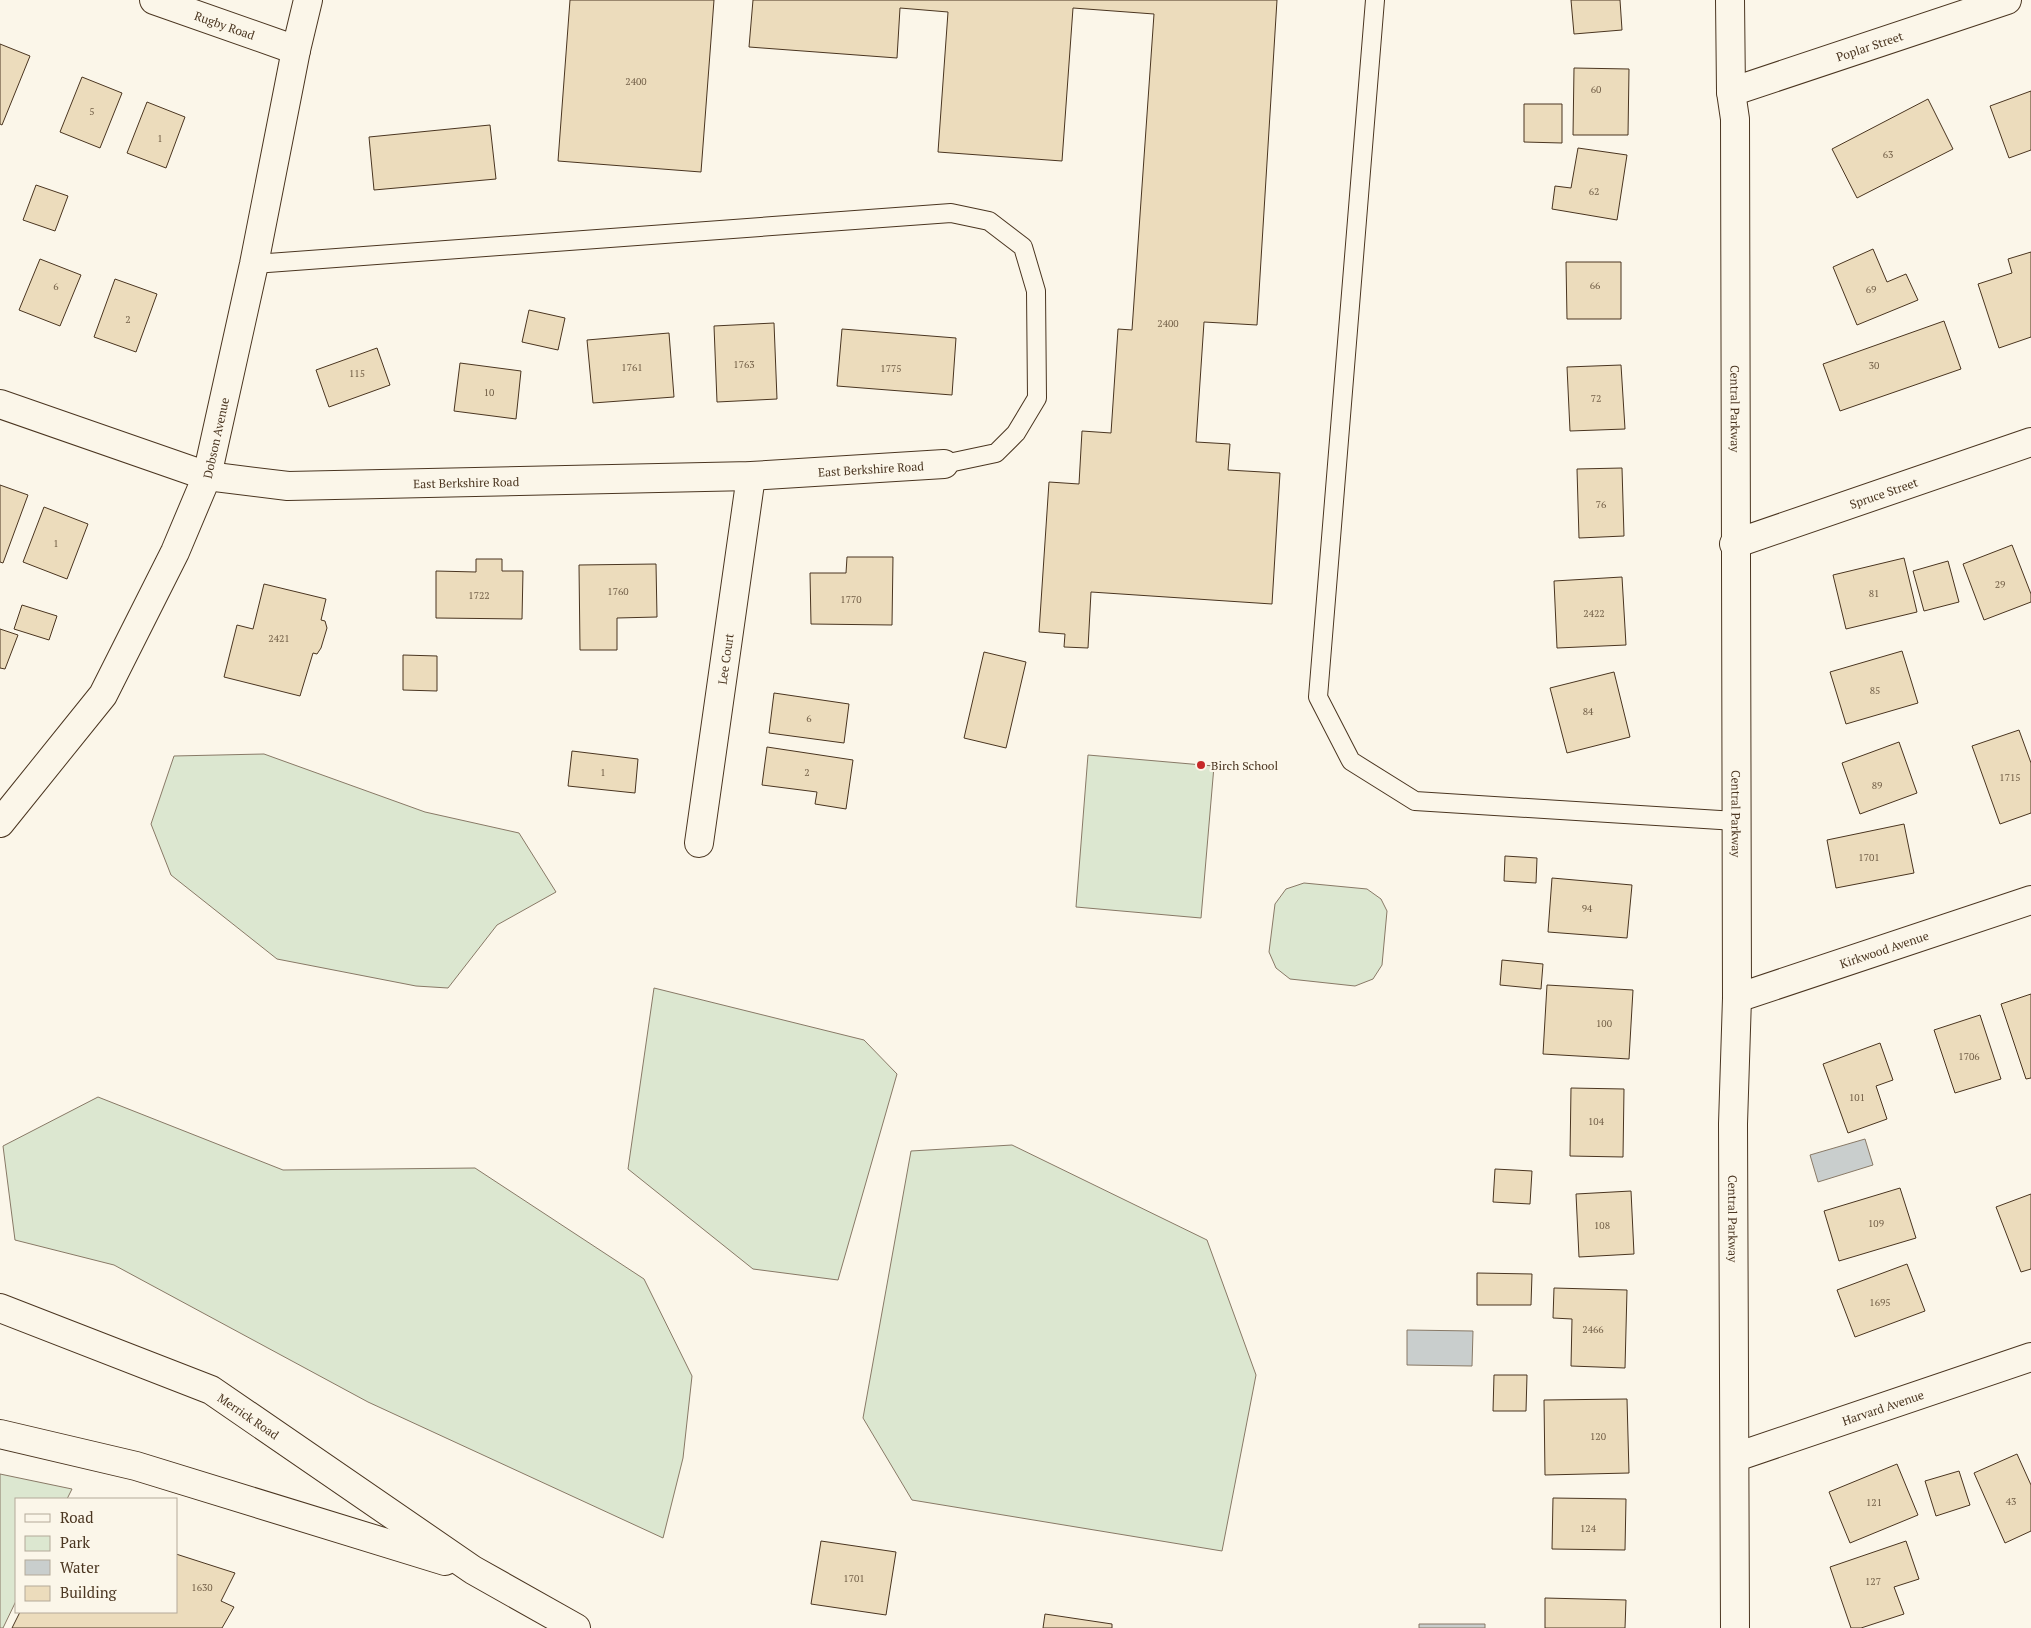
<svg xmlns="http://www.w3.org/2000/svg" width="2031" height="1628" viewBox="0 0 2031 1628" font-family="'PT Serif',serif">
<style>
.green{fill:#dce7d0;stroke:#887966}
.water{fill:#c9cecd;stroke:#887966}
.building{fill:#ecdcbc;stroke:#4a3520}
.lines{fill:none;stroke-linecap:round;stroke-linejoin:round}
.service-casing{stroke:#4a3520;stroke-width:20}
.minor-casing{stroke:#4a3520;stroke-width:30}
.primary-casing{stroke:#4a3520;stroke-width:30}
.service{stroke:#fbf6e9;stroke-width:18}
.minor{stroke:#fbf6e9;stroke-width:28}
.primary{stroke:#fbf6e9;stroke-width:28}
.poi-dot{fill:#c62828;stroke:#fbf6e9;stroke-width:2}
.labels{text-anchor:middle;dominant-baseline:central;stroke-width:4;stroke-linejoin:round;paint-order:stroke}
.number-label{font-size:10px;fill:#725f47}
.street-label{font-size:12px;fill:#4a3520;stroke:#fbf6e9}
.poi-label{font-size:12px;fill:#4a3520;stroke:#fbf6e9;text-anchor:start}
</style>
<rect width="100%" height="100%" fill="#fbf6e9"/>
<!-- green -->
<path class="green" d="M264 754 425 812 519 833 556 892 497 925 448 988 416 986 277 959 171 875 151 824 174 756Z
M1088 755 1214 766 1201 918 1076 907Z
M1304 883 1367 889 1381 899 1387 911 1382 965 1373 979 1355 986 1290 979 1276 968 1269 952 1275 904 1286 889Z
M654 988 864 1040 897 1074 838 1280 753 1269 628 1169Z
M98 1097 283 1170 475 1168 644 1279 692 1376 683 1458 663 1538 368 1402 114 1265 15 1240 3 1146Z
M1012 1145 1207 1240 1256 1375 1222 1551 912 1500 863 1418 911 1151Z
M0 1474 72 1489 67 1499H16V1601L3 1628H0Z"/>
<!-- water -->
<path class="water" d="M1865 1139 1873 1165 1818 1182 1810 1155Z
M1407 1330 1473 1331 1472 1366 1407 1365Z
M1419 1624H1485V1628H1419Z"/>
<!-- building -->
<path class="building" d="M570 0H714L701 172 558 161Z
M753 0H1277L1257 325 1204 322 1196 442 1230 444 1228 470 1280 473 1272 604 1091 592 1088 648 1064 647 1065 634 1039 632 1049 482 1079 484 1082 431 1111 433 1118 329 1132 330 1154 14 1073 8 1062 161 938 152 948 12 900 8 897 58 749 47Z
M1571 0H1620L1622 30 1574 34Z
M0 44 30 56 2 125 0 124Z
M1574 68 1629 69 1628 135H1573Z
M82 77 122 93 100 148 60 132Z
M2031 91V150L2009 158 1990 106Z
M1928 99 1953 149 1857 198 1832 149Z
M147 102 185 117 166 168 127 153Z
M1524 104H1562V143L1524 142Z
M490 125 496 179 374 190 369 137Z
M1578 148 1627 155 1617 220 1552 209 1555 186 1571 188Z
M36 185 68 196 55 231 23 220Z
M1873 249 1887 282 1906 274 1918 300 1857 325 1833 267Z
M2031 252V337L1999 348 1978 284 2012 273 2008 259Z
M40 259 81 275 60 326 19 310Z
M1566 262H1621V319H1567Z
M115 279 157 294 136 352 94 337Z
M529 310 565 318 558 350 522 342Z
M1944 321 1961 369 1840 411 1823 364Z
M774 323 777 399 717 402 714 326Z
M842 329 956 338 952 395 837 386Z
M669 333 674 397 593 403 587 340Z
M377 348 390 385 329 407 316 370Z
M460 363 521 371 516 419 454 411Z
M1621 365 1625 429 1570 431 1567 367Z
M1622 468 1624 536 1579 538 1577 469Z
M0 485 28 495 3 563 0 562Z
M44 507 88 524 67 579 23 562Z
M2012 545 2031 594V602L1984 620 1963 564Z
M847 557H893L892 625 811 624 810 573H846Z
M1904 558 1917 612 1846 629 1833 575Z
M476 559H502V571H523L522 619 436 618V571L476 572Z
M1948 561 1959 602 1924 611 1913 571Z
M656 564 657 617 617 618V650H580L579 565Z
M1622 577 1626 645 1557 648 1554 581Z
M264 584 326 599 321 620 325 621 327 628 321 648 317 654 313 653 300 696 224 677 237 625 253 629Z
M22 605 57 616 49 640 14 629Z
M0 629 18 635 5 669 0 668Z
M1902 651 1918 703 1846 724 1830 672Z
M984 652 1026 662 1006 748 964 738Z
M403 655 437 656V691L403 690Z
M1614 672 1630 737 1567 753 1550 688Z
M774 693 849 704 844 743 769 733Z
M2019 730 2031 763V813L2000 824 1972 746Z
M1899 742 1917 793 1860 814 1842 763Z
M767 747 853 760 846 809 815 804 817 792 762 785Z
M572 751 638 759 635 793 568 786Z
M1904 824 1914 873 1836 888 1827 840Z
M1505 856 1537 858 1536 883 1504 881Z
M1552 878 1632 885 1627 938 1548 932Z
M1502 960 1543 964 1541 989 1500 985Z
M1547 985 1633 990 1629 1059 1543 1054Z
M2031 994V1078L2026 1079 2001 1004Z
M1980 1015 2001 1079 1955 1093 1934 1030Z
M1880 1043 1893 1080 1876 1086 1887 1119 1848 1133 1823 1064Z
M1571 1088 1624 1089 1623 1157 1570 1156Z
M1495 1169 1532 1171 1530 1204 1493 1202Z
M1900 1188 1916 1238 1839 1261 1824 1211Z
M1631 1191 1634 1254 1579 1257 1576 1194Z
M2031 1194V1269L2021 1272 1996 1207Z
M1907 1264 1925 1311 1855 1337 1837 1290Z
M1477 1273 1532 1274 1531 1305H1477Z
M1554 1288 1627 1290 1625 1368 1571 1366 1572 1319 1553 1318Z
M1494 1375H1527L1526 1411H1493Z
M1627 1399 1629 1473 1545 1475 1544 1400Z
M2017 1454 2031 1485V1531L2005 1543 1974 1473Z
M1897 1464 1918 1515 1850 1543 1829 1492Z
M1959 1471 1970 1505 1936 1516 1925 1481Z
M1553 1498 1626 1499 1625 1550 1552 1549Z
M821 1541 896 1552 886 1615 811 1604Z
M1906 1541 1919 1579 1894 1587 1904 1614 1861 1628H1851L1830 1567Z
M176 1554 235 1573 221 1601 234 1607 222 1628H12L20 1612H176Z
M1545 1598 1626 1600 1625 1628H1545Z
M1045 1614 1112 1624V1628H1043Z"/>
<g class="lines">
<!-- service casing -->
<g class="service-casing">
<path id="service" d="M1375 0 1318 697 1351 761 1415 801 1736 821
M254 264 951 213 989 221 1023 247 1036 291 1037 398 1016 433 996 453 944 464"/>
</g>
<!-- minor casing -->
<g class="minor-casing">
<g id="minor">
<path id="s1" d="M154 0 296 50"/>
<path id="s2" d="M1730 0 1731 92 1735 119 1737 998 1733 1124 1735 1628"/>
<path id="s3" d="M1731 92 2007 0"/>
<path id="s4" d="M0 404 207 476 288 486 751 476 944 464"/>
<path id="s5" d="M1734 544 2031 442"/>
<path id="s6" d="M0 823 103 695 175 552 207 476 254 264 296 50 308 0"/>
<path id="s7" d="M699 843 751 476"/>
<path id="s8" d="M1737 998 2031 900"/>
<path id="s9" d="M1736 1457 2031 1357"/>
</g>
</g>
<!-- primary casing -->
<g class="primary-casing">
<g id="primary">
<path id="s10" d="M0 1308 211 1390 473 1570 576 1628"/>
<path d="M0 1434 136 1466 445 1561"/>
</g>
</g>
<!-- service -->
<use href="#service" class="service"/>
<!-- minor -->
<use href="#minor" class="minor"/>
<!-- primary -->
<use href="#primary" class="primary"/>
</g>
<!-- markers -->
<circle class="poi-dot" cx="1201" cy="765" r="5"/>
<g class="labels">
<!-- number labels -->
<g class="number-label">
<text x="636" y="81">2400</text>
<text x="1596" y="89">60</text>
<text x="92" y="111">5</text>
<text x="160" y="138">1</text>
<text x="1888" y="154">63</text>
<text x="1594" y="191">62</text>
<text x="1595" y="285">66</text>
<text x="56" y="286">6</text>
<text x="1871" y="289">69</text>
<text x="128" y="319">2</text>
<text x="1168" y="323">2400</text>
<text x="744" y="364">1763</text>
<text x="1874" y="365">30</text>
<text x="632" y="367">1761</text>
<text x="891" y="368">1775</text>
<text x="357" y="373">115</text>
<text x="489" y="392">10</text>
<text x="1596" y="398">72</text>
<text x="1601" y="504">76</text>
<text x="56" y="543">1</text>
<text x="2000" y="584">29</text>
<text x="618" y="591">1760</text>
<text x="1874" y="593">81</text>
<text x="479" y="595">1722</text>
<text x="851" y="599">1770</text>
<text x="1594" y="613">2422</text>
<text x="279" y="638">2421</text>
<text x="1875" y="690">85</text>
<text x="1588" y="711">84</text>
<text x="809" y="718">6</text>
<text x="603" y="772">1</text>
<text x="807" y="772">2</text>
<text x="2010" y="777">1715</text>
<text x="1877" y="785">89</text>
<text x="1869" y="857">1701</text>
<text x="1587" y="908">94</text>
<text x="1604" y="1023">100</text>
<text x="1969" y="1056">1706</text>
<text x="1857" y="1097">101</text>
<text x="1596" y="1121">104</text>
<text x="1876" y="1223">109</text>
<text x="1602" y="1225">108</text>
<text x="1880" y="1302">1695</text>
<text x="1593" y="1329">2466</text>
<text x="1598" y="1436">120</text>
<text x="2011" y="1501">43</text>
<text x="1874" y="1502">121</text>
<text x="1588" y="1528">124</text>
<text x="854" y="1578">1701</text>
<text x="1873" y="1581">127</text>
<text x="202" y="1587">1630</text>
</g>
<!-- street labels -->
<g class="street-label">
<text stroke="none"><textPath href="#s1" startOffset="75">Rugby Road</textPath></text>
<text stroke="none"><textPath href="#s3" startOffset="146">Poplar Street</textPath></text>
<text stroke="none"><textPath href="#s2" startOffset="409">Central Parkway</textPath></text>
<text stroke="none"><textPath href="#s6" startOffset="446">Dobson Avenue</textPath></text>
<text stroke="none"><textPath href="#s4" startOffset="884">East Berkshire Road</textPath></text>
<text stroke="none"><textPath href="#s4" startOffset="479">East Berkshire Road</textPath></text>
<text stroke="none"><textPath href="#s5" startOffset="158">Spruce Street</textPath></text>
<text stroke="none"><textPath href="#s7" startOffset="186">Lee Court</textPath></text>
<text stroke="none"><textPath href="#s2" startOffset="814">Central Parkway</textPath></text>
<text stroke="none"><textPath href="#s8" startOffset="155">Kirkwood Avenue</textPath></text>
<text stroke="none"><textPath href="#s2" startOffset="1219">Central Parkway</textPath></text>
<text stroke="none"><textPath href="#s9" startOffset="155">Harvard Avenue</textPath></text>
<text stroke="none"><textPath href="#s10" startOffset="272">Merrick Road</textPath></text>
</g>
<!-- poi labels -->
<g class="poi-label">
<text x="1211" y="765">Birch School</text>
</g>
</g>
<!-- legend -->
<rect x="15" y="1498" width="162" height="115" fill="#fbf6e9" stroke="#b4a999"/>
<rect x="25" y="1514" width="25" height="8" fill="#fbf6e9" stroke="#b4a999"/>
<text x="60" y="1523" font-size="15" fill="#4a3520">Road</text>
<rect x="25" y="1536" width="25" height="15" fill="#dce7d0" stroke="#b4a999"/>
<text x="60" y="1548" font-size="15" fill="#4a3520">Park</text>
<rect x="25" y="1560" width="25" height="15" fill="#c9cecd" stroke="#b4a999"/>
<text x="60" y="1573" font-size="15" fill="#4a3520">Water</text>
<rect x="25" y="1586" width="25" height="15" fill="#ecdcbc" stroke="#b4a999"/>
<text x="60" y="1598" font-size="15" fill="#4a3520">Building</text>
</svg>
